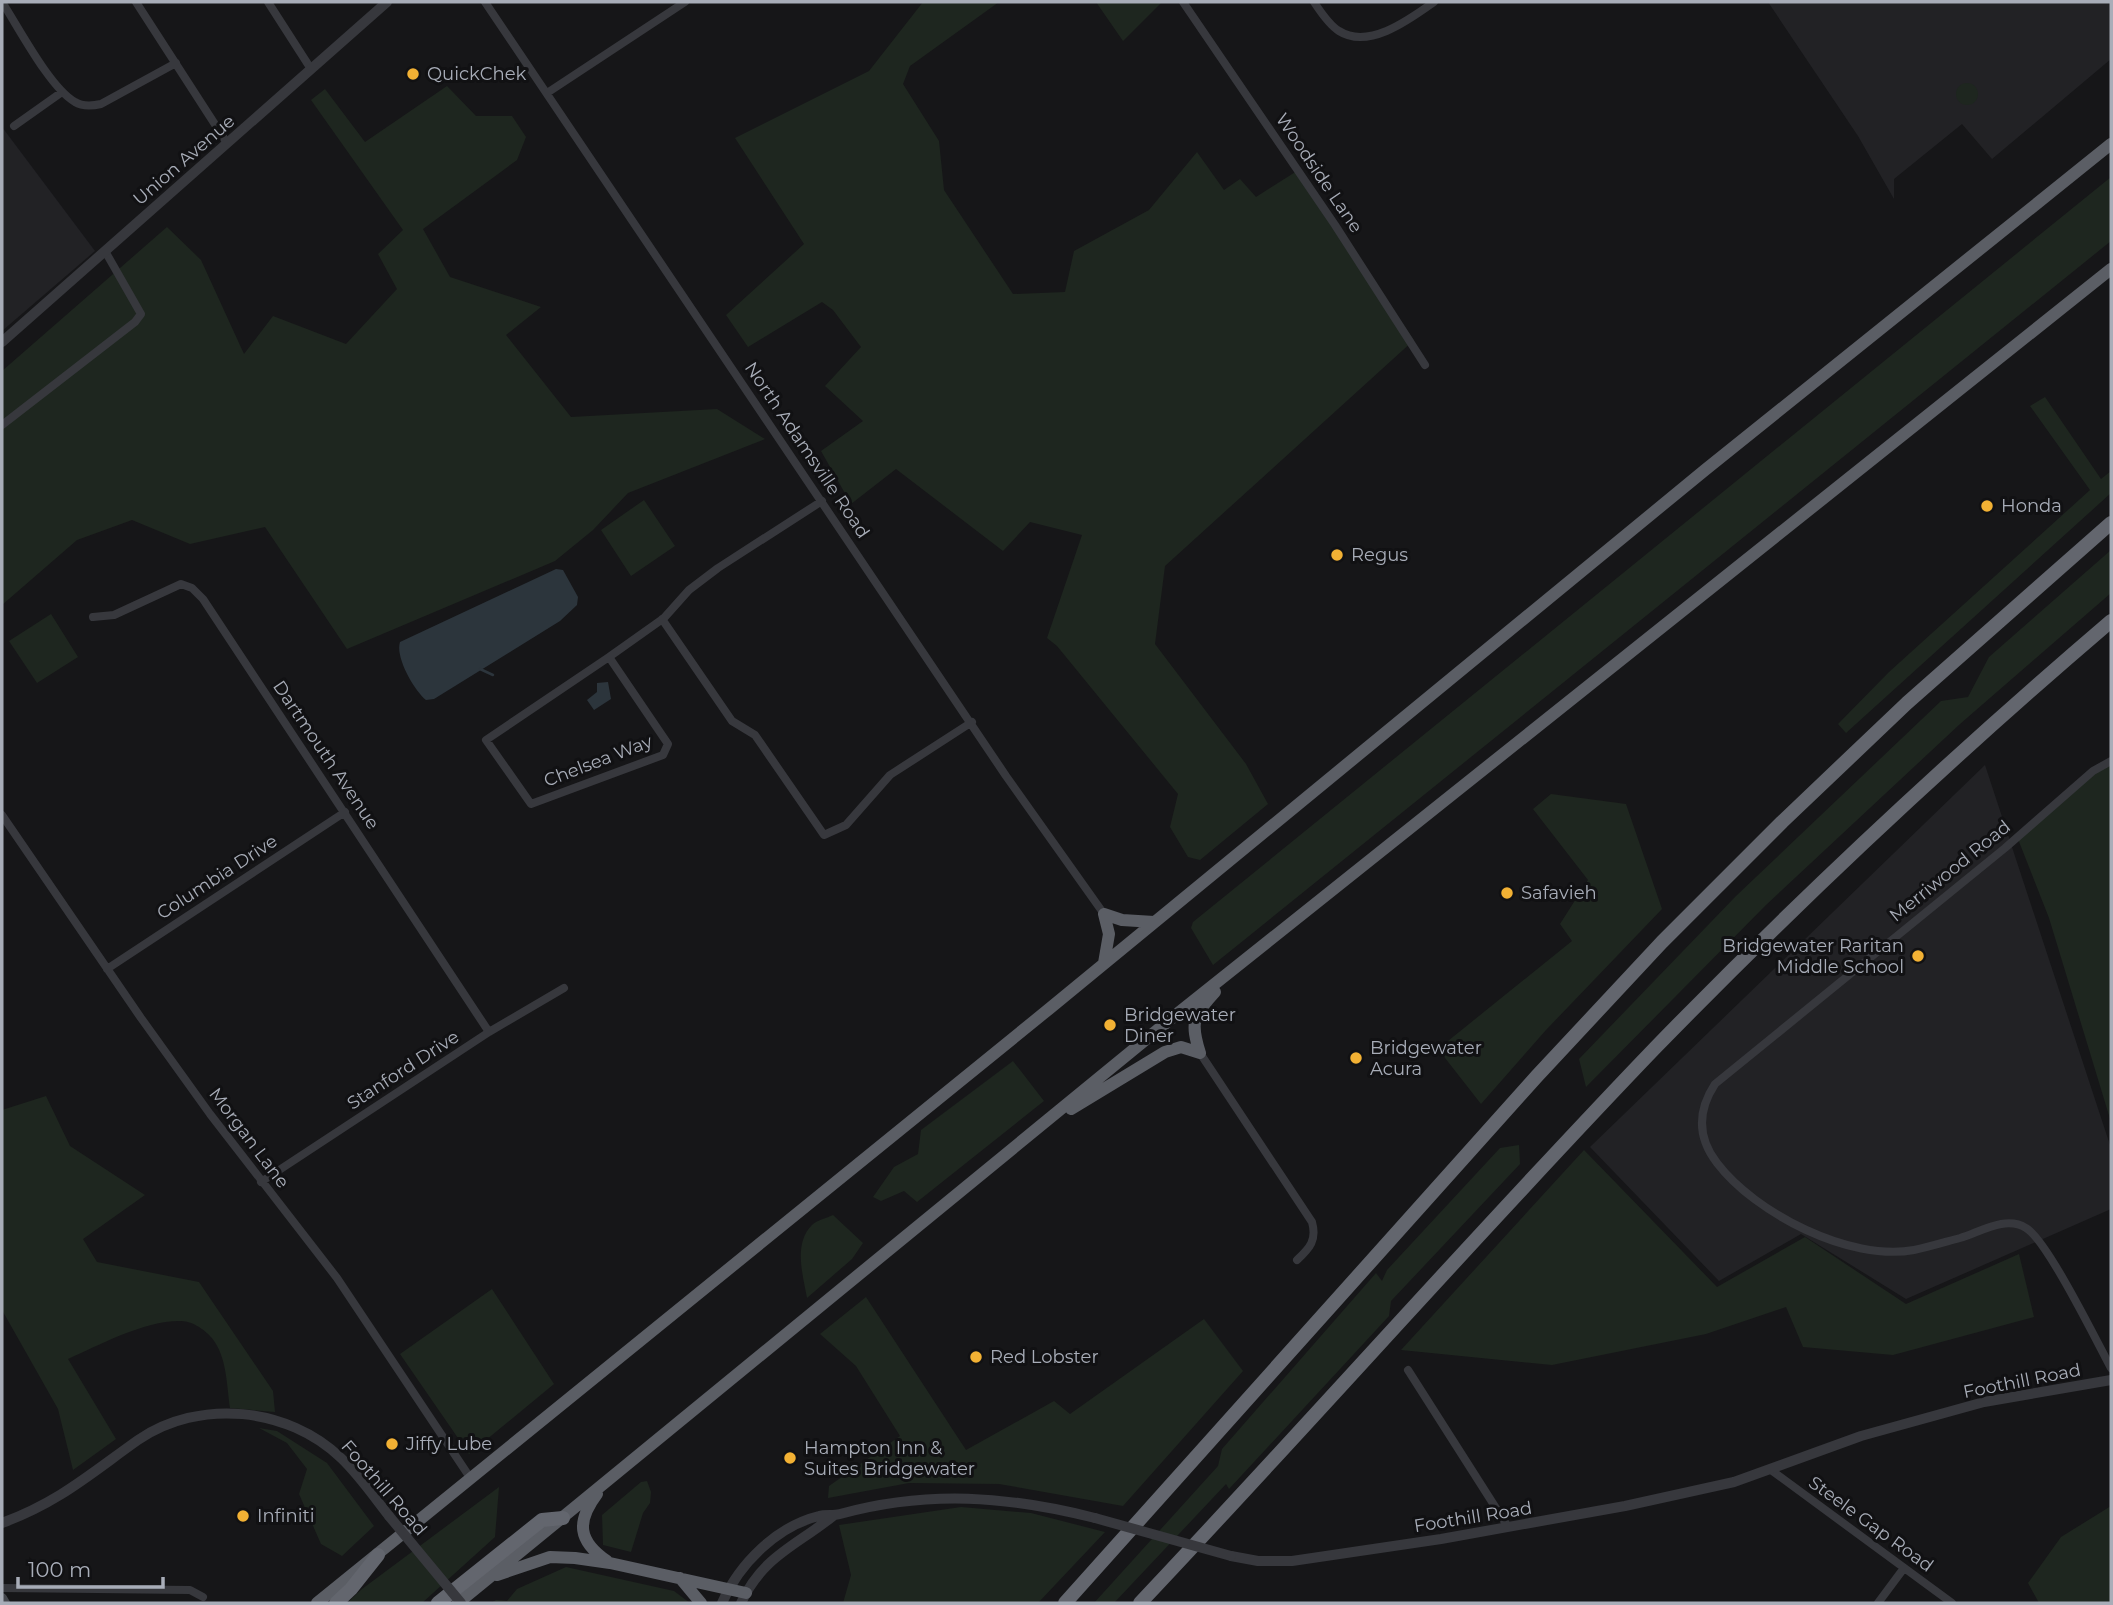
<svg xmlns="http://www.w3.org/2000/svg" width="2113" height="1605" viewBox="0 0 2113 1605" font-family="Montserrat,sans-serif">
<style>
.built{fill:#222225}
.green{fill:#1e261f}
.water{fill:#2c353c}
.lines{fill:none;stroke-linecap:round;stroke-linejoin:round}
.stream{stroke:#2c353c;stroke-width:2.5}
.minor{stroke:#37383d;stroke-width:8}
.tertiary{stroke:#37383d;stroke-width:10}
.secondary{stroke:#45474d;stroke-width:10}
.trunk{stroke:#5b5e65;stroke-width:12}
.motorway{stroke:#63666e;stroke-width:14}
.tertiary-bridge{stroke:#37383d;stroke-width:10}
.poi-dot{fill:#f2b134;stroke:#111113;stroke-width:2.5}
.labels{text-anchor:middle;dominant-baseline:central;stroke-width:6;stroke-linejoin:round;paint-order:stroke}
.poi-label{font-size:18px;fill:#a8adb8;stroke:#111113;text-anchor:start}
.street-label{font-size:18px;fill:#a8adb8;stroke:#111113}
</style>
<rect width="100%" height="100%" fill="#161618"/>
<!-- built -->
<path class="built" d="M1768 2H2111V59L1992 159 1962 124 1894 179V199L1858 136Z
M2 127 95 251 2 331Z
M1985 765 2111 1148V1209L1906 1299 1801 1234 1719 1281 1590 1147Z"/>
<!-- green -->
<path class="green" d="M923 2H999L910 66 903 84 939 141 944 190 1013 294 1065 292 1074 251 1149 210 1197 152 1224 190 1240 179 1256 197 1297 171 1414 340 1165 566 1155 644 1246 764 1268 804 1200 860 1188 857 1170 827 1178 794 1057 646 1047 638 1082 535 1030 522 1003 551 896 469 851 504 821 451 863 421 825 386 861 347 833 310 822 302 748 347 726 315 804 244 735 138 869 71Z
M1096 2H1161V3L1123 41Z
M1956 94a11 11 0 1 1 22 0a11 11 0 1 1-22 0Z
M447 86 476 116H512L526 137 517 160 423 229 450 277 541 307 506 335 571 417 717 409 765 439 628 493 593 530 555 561 347 649 265 527 190 544 132 520 77 540 2 605V371L167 227 201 260 244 354 273 316 346 344 397 289 378 254 403 230 311 100 325 89 365 142Z
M2111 177V241L1213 965 1191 928 1193 922Z
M2045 397 2101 479 2111 471V493L1846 733 1838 724 1889 672 2090 490 2030 406Z
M644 500 675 546 631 576 601 530Z
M2111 550V593L1960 724 1766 905 1586 1087 1579 1059 1736 896 1941 701 1968 697 1989 657Z
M51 614 78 657 37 683 9 641Z
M2111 762V1122L2049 918 2016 834Z
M1551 794 1626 804 1662 909 1546 1030 1481 1104 1438 1049 1572 941 1560 924 1588 880 1533 809Z
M1013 1061 1044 1101 917 1202 904 1191 881 1201 873 1197 894 1167 918 1154 921 1130Z
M46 1096 70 1146 145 1195 83 1239 97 1262 199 1282 273 1391 275 1412 230 1408C227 1388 227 1362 216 1344 210 1333 194 1321 181 1321 146 1320 99 1345 68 1359L116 1439 73 1470 58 1409 2 1310V1110Z
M1519 1145 1520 1164 1391 1301 1389 1316 1229 1489 1226 1484 1114 1603H1094L1218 1466 1222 1449 1376 1273 1382 1281 1387 1270 1500 1148Z
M1584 1150 1717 1287 1805 1237 1906 1304 2019 1254 2034 1317 1893 1355 1803 1347 1786 1307 1706 1334 1552 1365 1401 1350Z
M833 1215 863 1243 852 1259 807 1298C803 1275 793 1244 812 1225 817 1220 827 1218 833 1215Z
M492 1289 554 1384 469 1454 400 1354Z
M866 1297 966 1450 1054 1401 1070 1414 1204 1319 1243 1371 1123 1506 999 1484 909 1483 828 1498 829 1486 900 1436 856 1366 820 1334Z
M259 1428 277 1431 327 1463 374 1526 342 1556 321 1544 299 1494 307 1469 287 1443Z
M647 1481 651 1492 650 1503 643 1513 631 1552 603 1545 602 1515 641 1482Z
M499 1487 495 1537 422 1603H347L362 1589Z
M2111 1506V1603H2039L2028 1583 2061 1537Z
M961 1507 1031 1513 1105 1532 1038 1603H843L851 1575 839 1525Z
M566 1567 674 1591 690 1603H491L496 1600 507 1601 517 1589Z"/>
<!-- water -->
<path class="water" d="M556 569 563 570 578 597 577 605 560 621 434 699 426 700C414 690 395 657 400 642Z
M608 682 611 699 594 710 587 700 597 692V683Z"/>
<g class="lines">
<!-- stream -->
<path class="stream" d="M480 669 493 675"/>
<!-- minor -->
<path class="minor" d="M2 2C19 28 50 88 75 102 83 107 92 106 101 104L176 63
M136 2 227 143
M268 2 311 69
M485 2 1006 776 1104 914
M1183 2 1335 225 1425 365
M1314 2C1320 11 1329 25 1339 31 1369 50 1410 19 1434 2
M547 93 685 2
M14 126 62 92
M2 425 135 322 141 314 105 251
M93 617 114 615 181 584 192 588 203 599 489 1032
M662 619 732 721 755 735 824 835 846 825 890 775 972 722
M609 657 668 744 663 755 531 804 486 740Z
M609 657 664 618 689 590 718 568 822 501
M2111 761 2093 771 2005 848 1715 1084C1698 1110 1697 1137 1717 1163 1755 1213 1850 1262 1914 1250 1929 1247 1945 1242 1960 1238 1980 1232 2006 1215 2026 1228 2047 1240 2097 1342 2111 1368
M2 815 141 1018 210 1114 337 1278 471 1479
M107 969 345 812
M1200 1053 1312 1222C1317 1240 1310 1248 1297 1260
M261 1182 489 1032 564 988
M1408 1370 1508 1527
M1771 1470 1952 1603
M2 1588 190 1590 203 1597
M1878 1603 1904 1568"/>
<!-- tertiary -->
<path class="tertiary" d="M2 342 387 2
M2 1523C59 1502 90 1474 138 1440 199 1398 288 1407 341 1458 359 1475 374 1497 389 1516
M1231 1556 1258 1561H1292L1441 1539 1625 1506 1734 1482 1861 1436 1984 1402 2111 1380
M722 1603C739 1564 777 1526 819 1516 826 1514 833 1516 840 1514 928 1490 1008 1496 1095 1518
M741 1603C763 1556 796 1546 833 1516"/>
<!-- secondary -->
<path class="secondary" d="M2 1598 5 1603"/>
<!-- trunk -->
<path class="trunk" d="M1104 914 1122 920 1154 922
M1104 963 1109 934 1104 914
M1200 1053C1190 1022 1193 1016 1215 992
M1071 1109 1165 1052 1181 1047 1200 1053
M597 1494C576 1522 578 1541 607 1561
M497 1575 550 1557 575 1558 610 1563 746 1593
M680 1578 701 1603
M317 1603 1049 1009 1705 470 2111 144
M458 1603 1172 1018 2111 269"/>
<!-- motorway -->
<path class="motorway" d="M336 1603 351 1589 378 1555
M438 1603 542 1520 563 1518
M1065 1603 1537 1076 1662 942 1782 822 1907 703 2111 523
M1140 1603C1313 1420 1480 1230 1655 1048 1800 899 1953 756 2111 621"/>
<!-- tertiary-bridge -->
<path class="tertiary-bridge" d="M389 1516 461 1603
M1095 1518 1231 1556"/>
</g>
<!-- markers -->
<g class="poi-dot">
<circle cx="413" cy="74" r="7"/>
<circle cx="1987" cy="506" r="7"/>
<circle cx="1337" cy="555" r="7"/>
<circle cx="1507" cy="893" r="7"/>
<circle cx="1918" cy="956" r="7"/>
<circle cx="1110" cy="1025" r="7"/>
<circle cx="1356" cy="1058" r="7"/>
<circle cx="976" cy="1357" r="7"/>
<circle cx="392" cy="1444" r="7"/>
<circle cx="790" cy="1458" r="7"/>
<circle cx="243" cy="1516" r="7"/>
</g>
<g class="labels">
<!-- poi labels -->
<g class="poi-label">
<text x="427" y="74">QuickChek</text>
<text x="2001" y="506">Honda</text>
<text x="1351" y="555">Regus</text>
<text x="1521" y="893">Safavieh</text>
<text x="1904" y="946" text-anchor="end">Bridgewater Raritan<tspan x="1904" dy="21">Middle School</tspan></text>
<text x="1124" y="1015">Bridgewater<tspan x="1124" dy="21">Diner</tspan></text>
<text x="1370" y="1048">Bridgewater<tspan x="1370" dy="21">Acura</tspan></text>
<text x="990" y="1357">Red Lobster</text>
<text x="406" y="1444">Jiffy Lube</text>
<text x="804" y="1448">Hampton Inn &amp;<tspan x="804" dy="21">Suites Bridgewater</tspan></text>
<text x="257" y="1516">Infiniti</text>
</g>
<!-- street labels -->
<g class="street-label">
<text transform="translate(184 160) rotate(-41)">Union Avenue</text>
<text transform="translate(1319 173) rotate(56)">Woodside Lane</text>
<text transform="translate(807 450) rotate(56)">North Adamsville Road</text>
<text transform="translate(326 755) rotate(56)">Dartmouth Avenue</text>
<text transform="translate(598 761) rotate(-21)">Chelsea Way</text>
<text transform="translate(1950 871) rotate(-39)">Merriwood Road</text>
<text transform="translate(217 877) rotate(-33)">Columbia Drive</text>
<text transform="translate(403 1070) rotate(-33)">Stanford Drive</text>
<text transform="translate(249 1138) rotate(53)">Morgan Lane</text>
<text transform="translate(2022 1381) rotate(-11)">Foothill Road</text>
<text transform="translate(384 1488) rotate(49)">Foothill Road</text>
<text transform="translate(1473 1517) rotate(-9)">Foothill Road</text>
<text transform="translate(1871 1524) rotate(36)">Steele Gap Road</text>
</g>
</g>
<!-- border -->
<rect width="2113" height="1605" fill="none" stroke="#a8adb8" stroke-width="7"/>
<!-- scale -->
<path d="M18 1577v10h145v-10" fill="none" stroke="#a8adb8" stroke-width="3.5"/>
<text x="28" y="1577" font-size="21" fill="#a8adb8" stroke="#111113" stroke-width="5" paint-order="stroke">100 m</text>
</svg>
